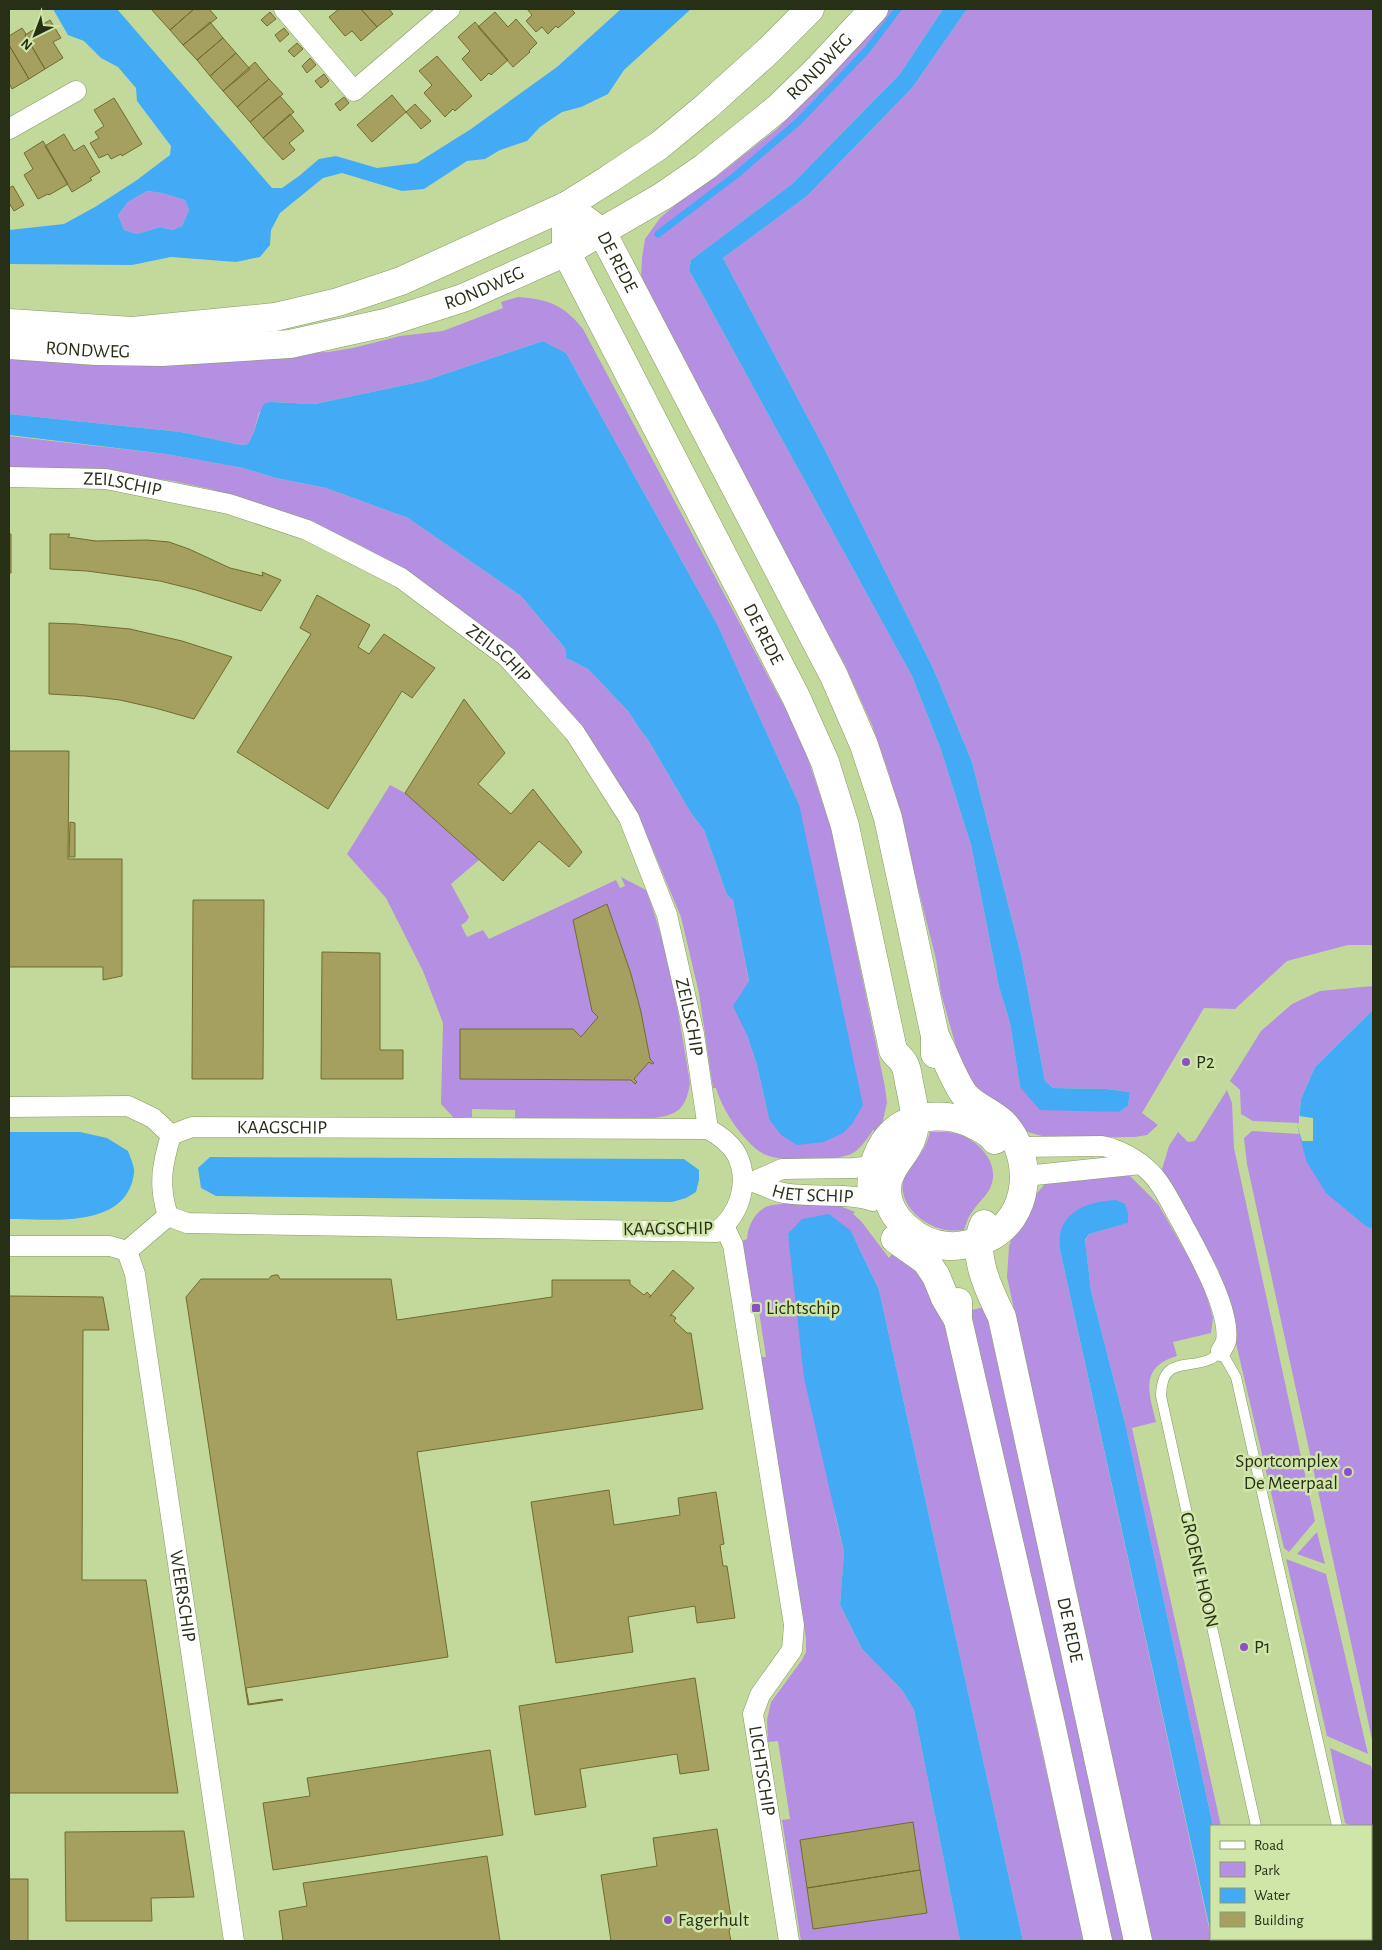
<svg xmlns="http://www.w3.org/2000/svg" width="1382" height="1950" viewBox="0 0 1382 1950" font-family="'Alegreya Sans',sans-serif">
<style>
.green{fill:#b58fe2}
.water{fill:#43aaf6;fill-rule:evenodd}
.pier{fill:#c3d99c}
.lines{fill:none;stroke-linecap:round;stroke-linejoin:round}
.stream{stroke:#43aaf6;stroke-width:7}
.building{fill:#a5a060;stroke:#716c2d}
.lane-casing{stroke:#85995f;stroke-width:11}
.street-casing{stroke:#85995f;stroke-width:21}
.secondary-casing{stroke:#85995f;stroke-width:29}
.lane{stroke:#fff;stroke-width:10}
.street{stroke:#fff;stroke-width:20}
.secondary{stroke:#fff;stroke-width:28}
.poi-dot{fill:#8b4fc6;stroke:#d0e6a9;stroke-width:2}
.labels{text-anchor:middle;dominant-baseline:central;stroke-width:5;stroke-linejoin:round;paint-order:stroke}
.street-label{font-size:19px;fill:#272f17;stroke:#d0e6a9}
.poi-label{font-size:19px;fill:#272f17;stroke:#d0e6a9;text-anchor:start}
</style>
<rect width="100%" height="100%" fill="#c3d99c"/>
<!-- green -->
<path class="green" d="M887 9H943L900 74 792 184 691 260 689 270 912 676 940 747 971 845 999 987 1010 1023 1020 1087 1088 1110 1119 1112 1128 1106 1130 1092 1106 1089 1053 1088 1045 1081 1021 955 972 762 933 668 824 448 723 258 807 196 912 88 967 9H1373V945H1348L1287 961 1235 1009 1204 1008 1142 1113 1158 1125 1147 1135 1135 1137 1049 1138 1028 1132 1019 1128 976 1088 962 1068 941 993 936 959 889 774 872 725 845 665 647 300 641 277 642 258 645 239 660 218 680 201 717 176 778 128Z
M147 191 162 193 185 200 189 210 182 226 172 230 160 227 137 234 124 230 118 215 128 202Z
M518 297C548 299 564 305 583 329L754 650 794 725 808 759 831 828 885 1087 887 1103 880 1133 873 1130C869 1137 859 1150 853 1153 837 1162 778 1163 762 1153 742 1140 723 1111 716 1088H713L699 993 681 917 650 843 622 791 595 750 404 571 362 546 307 520 258 503 210 489 173 481 109 472 9 469V436L166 454 243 468 276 478 326 488 408 518 521 596 565 648 566 658 588 669 628 711 641 731 647 738 691 813 704 830 727 895 733 900 749 982 747 1035 757 1065 769 1119 799 804 717 624 566 353 543 341 424 381 315 404 271 402 259 413 252 438 248 444 241 445 181 432 9 414V349L162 357 328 352 353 348 400 336 443 331 503 308 501 302Z
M390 785 405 793 479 860 451 884 469 917 466 922 461 925 467 937 483 930 489 939 616 880 620 888 625 886 621 877 646 890C670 953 679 1017 690 1083 686 1109 678 1115 653 1118H515V1110L472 1109V1117L454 1118 441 1104 443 1023 423 971 386 898 347 854Z
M1373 986V1010L1315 1067 1301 1099 1299 1123 1253 1121 1241 1114 1240 1090 1230 1081 1261 1031 1292 1004 1320 991Z
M1227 1090 1232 1103 1234 1148 1315 1521 1289 1552 1284 1548 1219 1271 1162 1169 1169 1146 1178 1132 1188 1142 1195 1141Z
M1252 1131 1300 1134 1306 1161 1367 1227 1373 1229V1744L1247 1164 1244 1138Z
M930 1132C941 1132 951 1131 961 1135 979 1142 998 1162 992 1183 989 1195 978 1202 972 1212 968 1217 966 1224 964 1230 955 1231 947 1231 938 1228 917 1221 895 1199 905 1175 909 1166 915 1161 921 1153 925 1147 928 1140 930 1132Z
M1130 1176 1158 1204 1200 1277 1207 1297 1213 1318 1211 1333 1173 1342 1177 1356C1139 1367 1149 1393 1156 1422L1132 1428 1221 1826H1213L1126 1427 1091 1291 1085 1241 1089 1234 1127 1223 1125 1204 1060 1250 1212 1941H1150L1007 1277 1009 1246 1017 1224 1031 1200 1045 1184 1068 1177Z
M835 1204 855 1212 853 1214 861 1221 889 1258 894 1251C922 1272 931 1289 946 1320L1084 1941H1023L879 1290 851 1231 788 1234 836 1519 844 1552 840 1605 862 1649 902 1690 914 1710 960 1941H801L782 1820 790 1819 778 1741 768 1742 767 1720 771 1702 802 1660 806 1652V1639L760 1357H766L758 1305 753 1306 742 1241 747 1239C748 1227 753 1215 764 1208 775 1201 820 1204 835 1204Z
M985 1307 1125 1941H1107L967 1311Z
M1317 1532 1325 1564 1297 1554Z
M1286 1559 1326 1574 1368 1754 1327 1736Z
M1330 1748 1371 1766 1373 1775V1836L1371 1835V1826H1352L1345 1823Z
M1371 1851 1373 1852V1928L1371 1927Z"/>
<!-- water -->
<path class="water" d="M53 9H117L272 188H282L299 176 319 159 336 156 377 168 417 163 471 129 557 67 621 9H691L624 70 608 94 581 107 562 112 540 127 527 141 500 150 485 159 467 161 424 189 402 191 342 173 323 178 280 213 271 230 270 245 260 257 236 262 171 257 132 265 9 264V230L64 224 95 207 137 180 170 155 171 146 137 101 136 88 118 67 101 58 84 41 68 35ZM147 191 162 193 185 200 189 210 182 226 172 230 160 227 137 234 124 230 118 215 128 202Z
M943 9H967L912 88 807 196 723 258 824 448 933 668 972 762 1021 955 1045 1081 1053 1088 1106 1089 1130 1092 1128 1106 1119 1112 1040 1110 1020 1087 1010 1023 999 987 971 845 940 747 912 676 689 270 691 260 792 184 900 74Z
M543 341 566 353 717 624 799 804 863 1105 852 1124 843 1133 824 1142 797 1145 781 1135 769 1119 757 1065 747 1035 733 1006 749 981 733 900 727 895 704 830 691 813 647 738 641 731 628 711 588 669 566 658 565 648 521 596 408 518 326 488 276 478 243 468 166 454 9 435V414L181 432 241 445 248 444C256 432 257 416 264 404L270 402 315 404 424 381Z
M1373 1010V1229L1367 1227 1326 1193 1306 1161 1297 1124 1299 1123 1301 1099 1315 1067Z
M9 1132H80L107 1138 128 1151C130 1157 135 1167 134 1173 127 1230 50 1219 9 1219Z
M210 1157 684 1159 699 1170V1180L696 1192 686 1198 672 1202 216 1196 201 1188 198 1168Z
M1116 1200 1125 1204 1128 1213V1223L1089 1234 1085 1240 1091 1291 1126 1427 1213 1826H1211V1934L1060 1250C1060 1244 1059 1236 1061 1230 1069 1207 1095 1201 1116 1200Z
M829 1214 851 1231 879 1290 1023 1941H960L914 1710 902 1690 862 1649 840 1605 844 1552 804 1378 788 1234 802 1219Z"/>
<!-- pier -->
<path class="pier" d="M1299 1116 1313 1118V1141H1302L1297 1124 1299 1123Z"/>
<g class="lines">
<!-- stream -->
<path class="stream" d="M658 234 736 175 799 121 867 50 898 9"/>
</g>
<!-- building -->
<path class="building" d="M151 9H194L170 30Z
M194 9H209L217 18 183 45 170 30Z
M339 9H361L377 27 361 41 352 31 345 36 329 17Z
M361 9H389L393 14 377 27Z
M527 9H571L575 13 558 28 556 26 548 34 542 27 536 32 526 21 532 15Z
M270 12 276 19 267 26 261 20Z
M495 12 508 27 516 19 537 43 529 51 530 52 513 67 478 27Z
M50 20 61 38 53 42 63 58 45 69 25 35Z
M210 22 223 38 197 60 183 45Z
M475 22 508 60 491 75 489 73 481 81 462 59 470 51 458 37Z
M22 28 26 34 25 35 45 69 29 79 9 45V36Z
M284 28 289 34 280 42 275 35Z
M223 38 236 53 210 76 197 60Z
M297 43 303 49 294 57 288 51Z
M9 45 29 79 12 89 9 83Z
M236 53 250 69 223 91 210 76Z
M437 56 472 96 455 111 453 109 445 117 424 93 432 85 419 71Z
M310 58 316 65 307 73 302 66Z
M255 62 269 79 237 107 223 91Z
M324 74 329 81 321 88 315 81Z
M269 79 283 94 250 122 237 107Z
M392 95 406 112 415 104 431 121 421 129 406 112 372 142 357 125Z
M280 96 294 112 263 138 250 122Z
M344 97 349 103 340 111 335 104Z
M114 98 142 144 122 156 121 154 111 159 108 154 99 158 90 143 99 138 95 132 104 126 94 110Z
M290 114 304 131 289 143 295 150 283 160 263 138Z
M64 134 74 151 84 145 100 172 90 178 92 180 72 192 45 146Z
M43 141 68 184 49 195 48 194 38 199 24 175 33 169 24 153Z
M13 186 24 205 14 211 9 203V188Z
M9 534H11V573H9Z
M50 534H70L68 537 96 541 147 540 169 542 189 549 230 568 263 576 262 572 281 580 261 611 196 590 160 581 87 571 50 569Z
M317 595 370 625 358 647 369 654 384 634 435 668 412 698 402 691 328 809 237 752 311 634 300 628Z
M49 623 76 624 130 629 182 641 232 657 194 719 155 708 120 700 85 696 49 694Z
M464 699 505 753 478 784 511 814 533 789 582 852 569 867 539 841 503 881 405 793Z
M9 751H69L68 859H122V976L103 980V967H9Z
M70 822 75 823V857H69Z
M193 900H264L263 1079H192Z
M607 904 631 974 641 1012 650 1059 654 1063 652 1064 649 1062 634 1079 637 1082 635 1084 631 1080 460 1079V1029H573L581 1037 598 1017 592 1011 573 920Z
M322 952 380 953V1050H403V1079H321Z
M673 1270 694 1288 670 1316 672 1315 676 1318 674 1321 687 1333H691L703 1409 417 1452 448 1657 246 1688 249 1704 282 1699 283 1700 248 1705 186 1297 201 1279H269L271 1276 275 1275H278L280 1279H391L397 1320 552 1297V1280H630V1284L644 1295 647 1292 651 1296 649 1298Z
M9 1296 103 1297 109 1330H83L82 1580H146L178 1793H9Z
M609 1490 614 1525 680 1515 678 1498 716 1492 724 1544 720 1545 723 1566H727L735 1618 697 1623 695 1606 628 1617 633 1652 556 1663 531 1502Z
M695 1678 709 1770 680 1774 677 1754 580 1769 586 1807 535 1815 519 1706Z
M490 1750 503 1835 273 1870 263 1803 310 1796 307 1778Z
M913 1822 920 1870 807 1888 800 1840Z
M717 1829 731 1917H727L728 1922 732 1925 729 1931 731 1941H611L601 1875 657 1866 653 1838Z
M184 1831 194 1897 151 1898 152 1921H66L65 1832Z
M487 1856 500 1941H283L279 1911 307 1906 303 1883Z
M920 1870 927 1913 813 1929 807 1888Z
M9 1879H28V1941H9Z"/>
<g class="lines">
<!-- lane casing -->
<g class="lane-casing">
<path id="lane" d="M1256 1826 1161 1396C1162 1356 1186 1370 1211 1359 1214 1357 1218 1354 1221 1351L1236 1377 1337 1826
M1281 1939V1941
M1362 1939 1363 1941"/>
</g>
<!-- street casing -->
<g class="street-casing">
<g id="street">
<path d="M284 9 354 91 450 9"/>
<path d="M9 129 76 91"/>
<path id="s1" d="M9 477 106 479 229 504 307 530 401 578 507 657 575 733 629 818 667 915 694 1034 708 1129"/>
<path id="s2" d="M9 1107 128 1106 153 1118 171 1135 192 1127 708 1129C719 1135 731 1144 737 1155 750 1182 740 1215 716 1232L187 1223 168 1216 127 1251 110 1246H9"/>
<path d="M1019 1147 1102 1146C1119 1149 1138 1160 1151 1173 1164 1186 1172 1206 1181 1221 1196 1250 1231 1309 1226 1341 1225 1345 1222 1349 1221 1351"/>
<path d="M1025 1176 1141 1164"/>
<path id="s3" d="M744 1180C759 1181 770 1191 784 1193 813 1198 844 1192 873 1201"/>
<path d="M755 1181 782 1169 854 1168 873 1166"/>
<path d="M168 1216C158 1185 162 1165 171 1135"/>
<path id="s4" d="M724 1226 733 1245 794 1625 792 1650 760 1695 753 1714 789 1941"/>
<path id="s5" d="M127 1251 135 1274 234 1941"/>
</g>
</g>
<!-- secondary casing -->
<g class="secondary-casing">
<g id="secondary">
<path id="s6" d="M566 206V252L796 697 825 762 845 826 893 1050C896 1055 903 1060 905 1065 908 1071 908 1080 910 1087 914 1108 920 1126 908 1146 901 1159 887 1172 887 1189 887 1219 920 1245 949 1246 961 1247 974 1243 986 1239 1031 1219 1035 1156 1003 1123 991 1111 974 1107 964 1094 952 1077 945 1054 935 1036"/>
<path id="s7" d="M566 206 602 232 834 676 864 745 888 818 935 1036V1054"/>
<path d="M9 323 132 331 275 317 338 302 401 281 566 206 609 179 660 145 707 106 767 52 810 9"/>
<path id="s8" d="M9 345 96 351 162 352 290 344 385 323 463 298 566 252 663 196 705 167 778 108 817 70 874 9"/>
<path d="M872 1193C869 1172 878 1144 895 1130 915 1114 948 1113 970 1123 978 1127 990 1132 995 1140"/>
<path id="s9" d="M984 1224C970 1252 989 1291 1002 1317L1138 1941"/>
<path d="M895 1239 926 1261 936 1276 945 1298 958 1320"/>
<path d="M958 1302V1320L1051 1724 1098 1941"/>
</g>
</g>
<!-- lane -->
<use href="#lane" class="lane"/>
<!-- street -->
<use href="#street" class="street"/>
<!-- secondary -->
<use href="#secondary" class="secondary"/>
</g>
<!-- markers -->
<g class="poi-dot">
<circle cx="1186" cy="1062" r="5"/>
<rect x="751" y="1303" width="10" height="10" rx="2.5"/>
<circle cx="1348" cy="1472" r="5"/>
<circle cx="1244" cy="1647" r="5"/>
<circle cx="668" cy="1920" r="5"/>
</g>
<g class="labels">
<!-- street labels -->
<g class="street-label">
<text stroke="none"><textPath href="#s8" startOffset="889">RONDWEG</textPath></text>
<text stroke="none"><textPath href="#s7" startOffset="78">DE REDE</textPath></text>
<text stroke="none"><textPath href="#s8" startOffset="484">RONDWEG</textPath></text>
<text stroke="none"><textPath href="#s8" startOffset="79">RONDWEG</textPath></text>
<text stroke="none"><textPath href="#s1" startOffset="114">ZEILSCHIP</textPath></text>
<text stroke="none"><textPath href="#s6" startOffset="476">DE REDE</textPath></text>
<text stroke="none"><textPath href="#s1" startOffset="534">ZEILSCHIP</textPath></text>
<text stroke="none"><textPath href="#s1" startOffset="954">ZEILSCHIP</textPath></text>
<text stroke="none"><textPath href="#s2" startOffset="284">KAAGSCHIP</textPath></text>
<text stroke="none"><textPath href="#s3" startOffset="71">HET SCHIP</textPath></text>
<text transform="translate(668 1229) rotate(-1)">KAAGSCHIP</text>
<text transform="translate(1199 1570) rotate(77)">GROENE HOON</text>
<text stroke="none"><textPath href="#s5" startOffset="350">WEERSCHIP</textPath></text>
<text stroke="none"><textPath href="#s9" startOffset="418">DE REDE</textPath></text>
<text stroke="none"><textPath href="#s4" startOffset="564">LICHTSCHIP</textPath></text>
</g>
<!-- poi labels -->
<g class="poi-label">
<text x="1196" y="1062">P2</text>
<text x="766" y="1308">Lichtschip</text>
<text x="1338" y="1461" text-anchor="end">Sportcomplex<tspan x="1338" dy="22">De Meerpaal</tspan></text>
<text x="1254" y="1647">P1</text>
<text x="678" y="1920">Fagerhult</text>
</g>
</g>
<!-- border -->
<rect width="1382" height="1950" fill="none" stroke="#272f17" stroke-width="20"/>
<!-- legend -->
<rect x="1210" y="1825" width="162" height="115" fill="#d0e6a9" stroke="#8c9d6f"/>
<rect x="1220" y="1841" width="25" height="8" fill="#ffffff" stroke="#8c9d6f"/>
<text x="1254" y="1850" font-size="15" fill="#272f17">Road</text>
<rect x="1220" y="1862" width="25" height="15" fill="#b58fe2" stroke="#8c9d6f"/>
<text x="1254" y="1875" font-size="15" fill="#272f17">Park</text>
<rect x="1220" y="1888" width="25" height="15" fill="#43aaf6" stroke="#8c9d6f"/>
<text x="1254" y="1900" font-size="15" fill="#272f17">Water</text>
<rect x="1220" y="1912" width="25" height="15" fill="#a5a060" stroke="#8c9d6f"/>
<text x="1254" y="1925" font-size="15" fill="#272f17">Building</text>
<!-- north arrow -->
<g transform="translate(35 35) rotate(222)" stroke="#d0e6a9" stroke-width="4" paint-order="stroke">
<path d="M0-4L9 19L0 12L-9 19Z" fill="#272f17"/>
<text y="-8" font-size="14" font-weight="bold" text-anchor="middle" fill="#272f17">N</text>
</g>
</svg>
